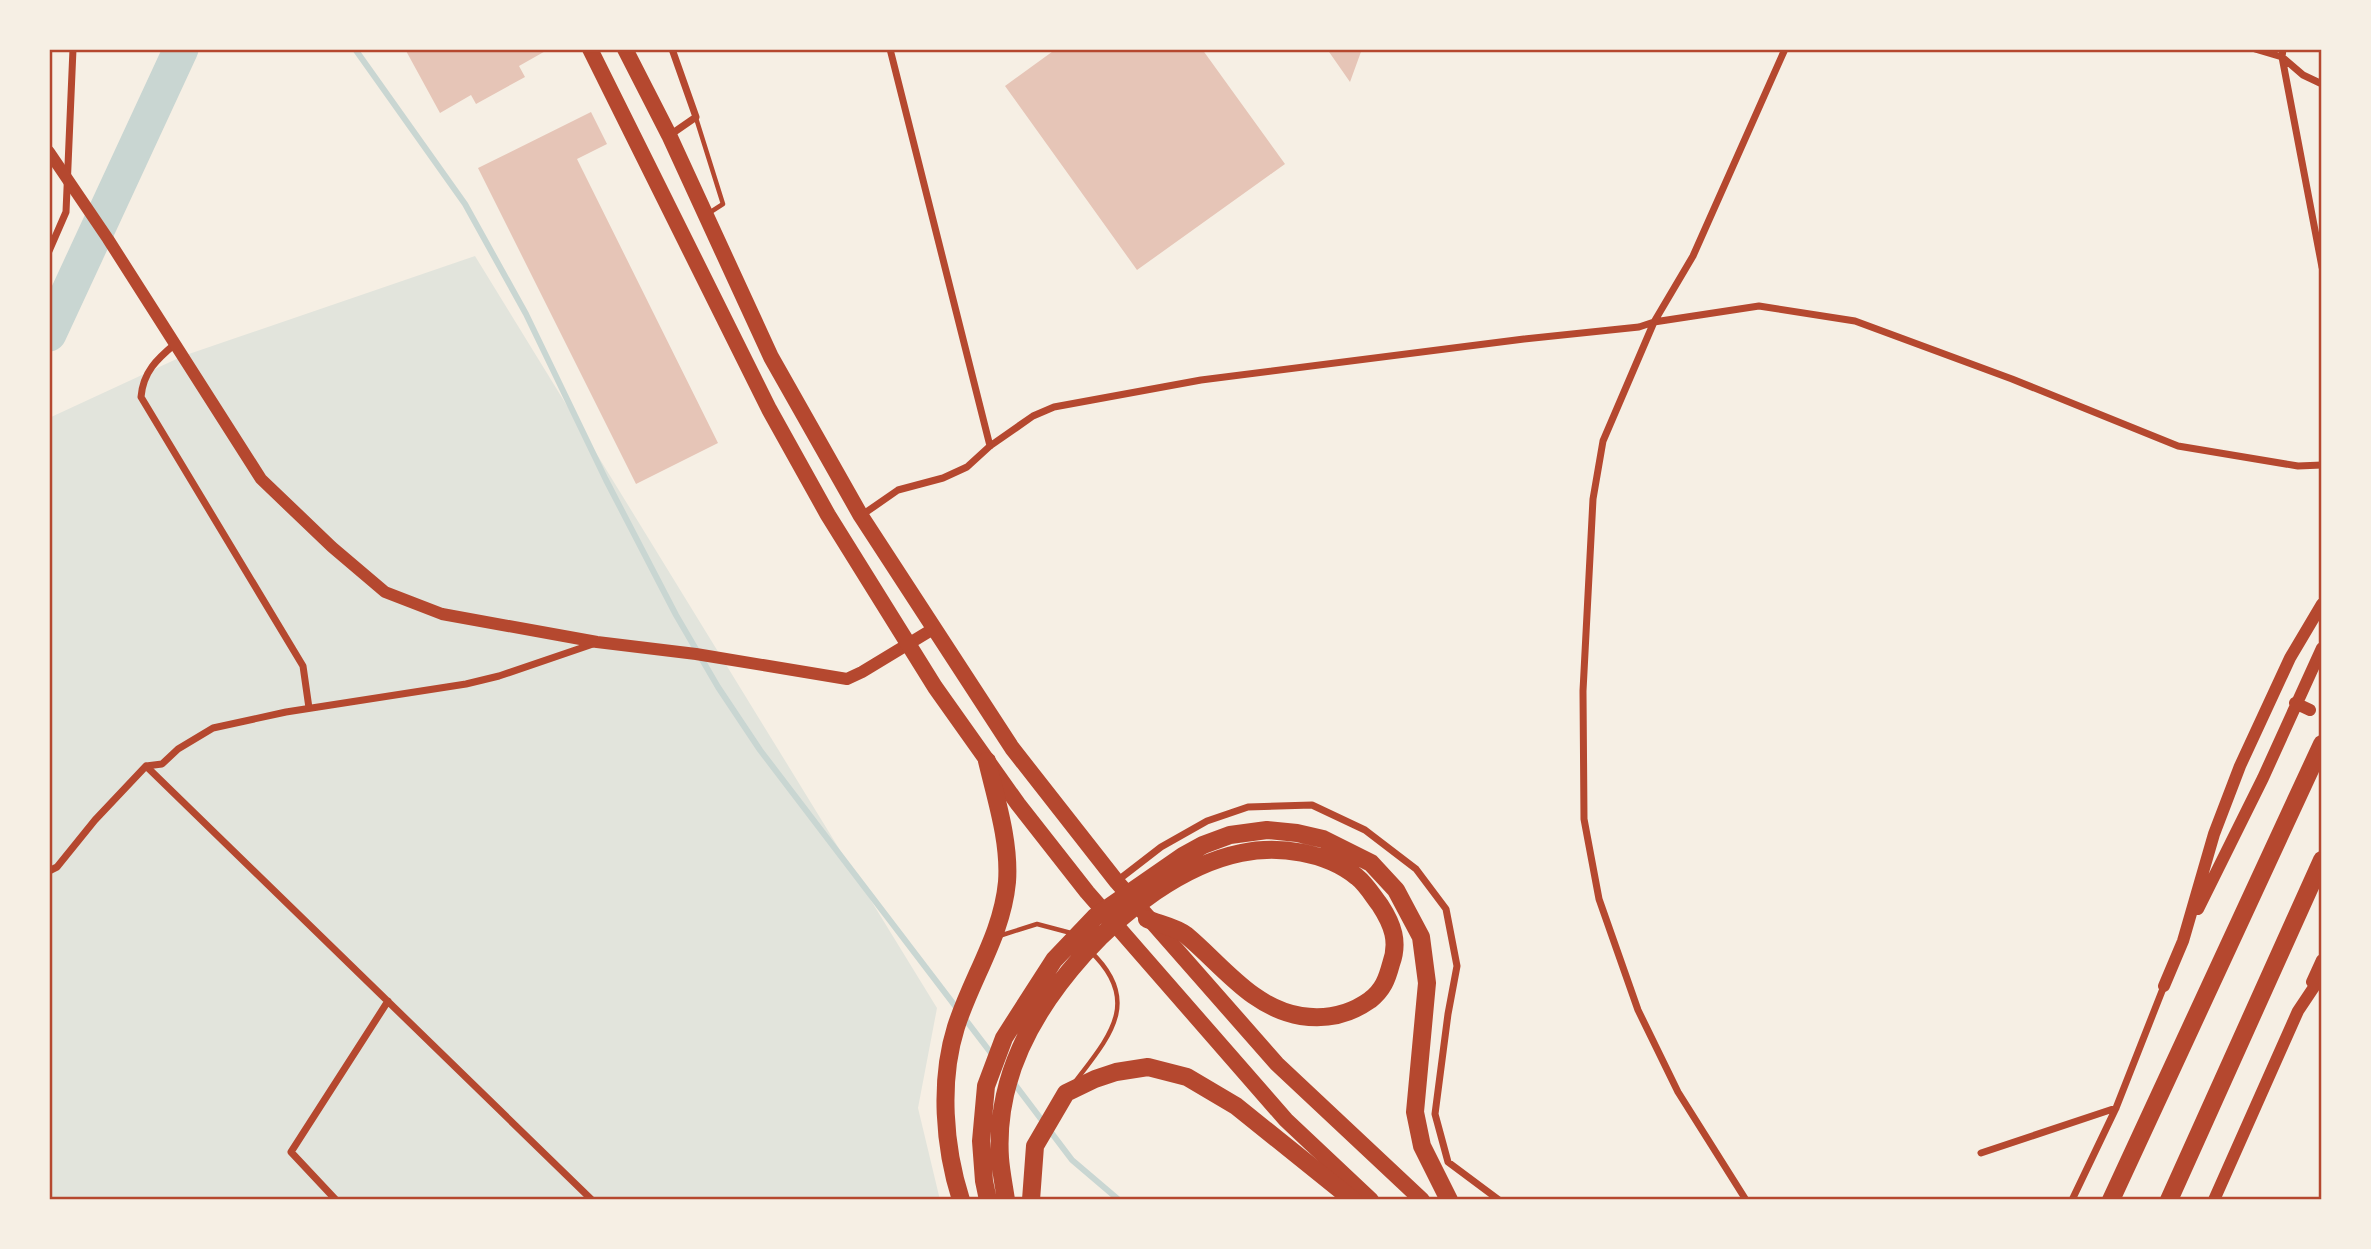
<svg xmlns="http://www.w3.org/2000/svg" width="2371" height="1249" viewBox="0 0 2371 1249" font-family="Montserrat,sans-serif">
<style>
.green{fill:#e2e4dc}
.lines{fill:none;stroke-linecap:round;stroke-linejoin:round}
.stream{stroke:#c9d6d2;stroke-width:6}
.river{stroke:#c9d6d2;stroke-width:35}
.building{fill:#e6c5b7}
.service{stroke:#b5482f;stroke-width:4.5}
.minor{stroke:#b5482f;stroke-width:7}
.tertiary{stroke:#b5482f;stroke-width:12}
.trunk{stroke:#b5482f;stroke-width:16}
.motorway{stroke:#b5482f;stroke-width:18}
.neatline{fill:none;stroke:#b5482f;stroke-width:2.5}
</style>
<rect width="100%" height="100%" fill="#f6efe4"/>
<!-- green -->
<path class="green" d="M475 256 937 1008 918 1108 940 1200H49V418L183 356Z"/>
<g class="lines">
<!-- stream -->
<path class="stream" d="M355 49 465 204 526 314 606 480 676 615 718 687 760 750 994 1057
M1013 1082 1072 1160 1119 1200"/>
<!-- river -->
<path class="river" d="M49 334 181 49"/>
</g>
<!-- building -->
<path class="building" d="M405 49H549L519 66 525 77 476 104 471 95 440 113Z
M1056 49H1202L1285 164 1137 270 1005 86Z
M1327 49H1362L1350 82Z
M591 112 607 144 577 159 718 443 636 484 478 168Z"/>
<g class="lines">
<!-- service -->
<path class="service" d="M696 118 723 204 709 213
M999 936 1037 924 1071 933
M1075 1082C1109 1037 1143 1001 1090 951"/>
<!-- minor -->
<path class="minor" d="M890 49 990 446
M2255 49 2282 57 2303 75 2322 84
M2283 49 2282 57 2322 267
M670 135 696 117 672 49
M49 251 66 212 73 49
M175 344C157 359 143 372 141 397L303 666 309 708
M862 515 898 490 943 478 967 467 990 446 1033 416 1054 407 1201 380 1524 339 1639 327 1654 322 1759 306 1855 321 2012 379 2178 446 2298 466 2322 465
M146 766 592 1200
M49 871 57 867 95 820 146 766 162 764 178 749 213 728 286 712 466 684 499 676 593 644
M1117 881 1161 847 1207 821 1248 807 1312 805 1365 830 1416 869 1446 909 1457 966 1448 1014 1435 1114 1448 1162 1499 1200
M1981 1153 2116 1108
M336 1200 291 1152 388 1001
M1746 1200 1678 1092 1638 1010 1599 899 1584 819 1583 691 1593 499 1603 441 1654 322 1693 256 1785 49
M2072 1200 2116 1108 2164 986"/>
<!-- tertiary -->
<path class="tertiary" d="M49 152 108 239 261 479 332 547 385 592 442 614 597 642 696 654 847 679 862 672 933 629
M2295 703 2310 710
M2198 909 2263 778 2322 648
M2312 982 2322 960
M2164 986 2183 941 2214 834 2240 766 2290 658 2322 604
M2214 1200 2298 1011 2322 975"/>
<!-- trunk -->
<path class="trunk" d="M590 49 769 409 828 515 935 687 1018 804 1087 892 1286 1120 1371 1200
M625 49 669 135 771 357 861 516 1012 748 1117 882 1277 1064 1422 1200"/>
<!-- motorway -->
<path class="motorway" d="M961 1200C944 1147 939 1081 956 1027 972 977 1002 935 1007 882 1010 842 996 799 987 761
M988 1200 984 1181 981 1141 986 1086 1004 1038 1054 960 1095 917 1183 856 1203 845 1230 835 1267 830 1297 833 1323 839 1371 863 1396 890 1421 937 1427 983 1415 1112 1422 1146 1449 1200
M1006 1200C1004 1186 1001 1172 1000 1158 995 1079 1032 1012 1084 954 1123 911 1182 865 1241 853 1278 845 1327 852 1357 877 1366 884 1373 896 1380 905 1393 925 1399 942 1391 964 1387 979 1383 990 1370 1000 1349 1015 1327 1020 1301 1016 1252 1008 1222 965 1186 935 1176 927 1159 924 1147 919
M1031 1200 1035 1146 1066 1093 1095 1079 1116 1072 1148 1067 1187 1077 1236 1106 1353 1200
M2111 1200 2322 744
M2169 1200 2322 860"/>
</g>
<!-- border -->
<rect width="2371" height="1249" fill="none" stroke="#f6efe4" stroke-width="102"/>
<rect x="51" y="51" width="2269" height="1147" class="neatline"/>
</svg>
